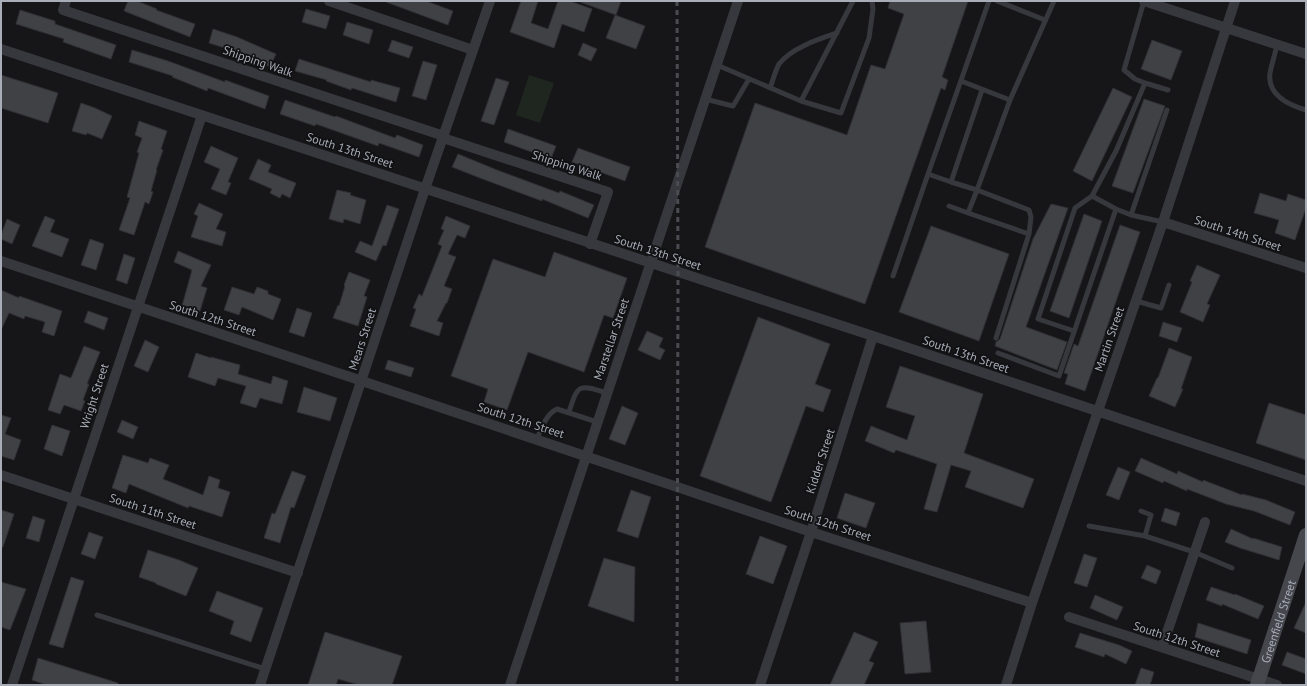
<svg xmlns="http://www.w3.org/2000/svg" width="1307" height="686" viewBox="0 0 1307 686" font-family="'PT Sans',sans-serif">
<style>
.green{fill:#1e261f}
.building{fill:#404145;stroke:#303034}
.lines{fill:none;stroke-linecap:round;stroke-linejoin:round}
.lane{stroke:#37383d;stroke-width:5}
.street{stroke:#37383d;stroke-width:10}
.secondary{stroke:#45474d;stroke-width:14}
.rail{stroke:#4a4c52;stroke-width:3;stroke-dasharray:5 4;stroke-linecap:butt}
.labels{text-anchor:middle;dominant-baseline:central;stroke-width:3.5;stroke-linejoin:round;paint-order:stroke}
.street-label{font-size:12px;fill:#a8adb8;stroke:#111113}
</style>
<rect width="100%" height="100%" fill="#161618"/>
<!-- green -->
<path class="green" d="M529 75 554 83 540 123 516 115Z"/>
<!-- building -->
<path class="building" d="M128 1H137L157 9 156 10 195 24 190 37 124 11Z
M386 1H426L453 11 448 25 386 2Z
M521 1H538L531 23 548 29 558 1H570L592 9 584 32 562 24 554 48 510 32Z
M580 1H621L616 15 580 2Z
M890 1H968L942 77 948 80 945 90 941 88 865 304 705 247 755 103 847 135 871 65 885 69 904 14 888 8Z
M306 9 330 16 326 29 302 22Z
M20 10 55 21V24L116 45 111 59 63 42 64 39 16 24Z
M615 15 645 26 636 49 606 38Z
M347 22 373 30 369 44 343 35Z
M213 29 237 37 276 54 270 67 244 56V54L209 43Z
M392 40 413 47 409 58 388 51Z
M1152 40 1182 51 1171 80 1141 69Z
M583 43 597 49 591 61 578 55Z
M132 50 168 61 225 82V80L269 96 265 109 208 88 207 91 172 77 173 76 129 62Z
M299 59 371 82V80L400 88 396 102 352 88 351 90 326 81 327 80 295 71Z
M423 61 437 65 426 100 412 96Z
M1 75 58 93 48 123 1 108Z
M496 78 509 82 494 125 481 121Z
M1113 88 1132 97 1092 181 1073 171Z
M1144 99 1165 106 1133 193 1112 186Z
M285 100 335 117 336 116 395 138 397 135 423 145 419 157 379 143 378 146 316 124 315 126 280 114Z
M81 103 95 108 112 116 102 139 87 133 86 135 72 131Z
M139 121 167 131 161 149 163 150 156 170H157L151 191 153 192 149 204 145 202 134 235 119 230 130 198 127 197 139 153 137 152 142 138 135 135Z
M508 129 556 146 551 159 504 142Z
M211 146 238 158 228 182 231 183 226 195 211 189 220 169 204 162Z
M578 148 630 167 625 181 572 162Z
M458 154 497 170 559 193 560 191 594 205 588 218 542 199V201L480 178 452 167Z
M258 159 271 165 268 172 296 183 290 198 282 194 280 198 270 193 272 189 249 179Z
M337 190 351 193 350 195 366 200 360 224 344 219 343 223 329 219Z
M1260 193 1286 201 1288 194 1306 200V208L1295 240 1275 233 1279 220 1254 213Z
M199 203 223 214 216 229 226 232 222 246 191 237 198 216 194 214Z
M1051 204 1068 208 1026 327 1067 342 1057 370 995 346 996 342 1000 339 1033 239Z
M387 205 399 209 386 246 383 245 376 261 355 252 360 241 372 246Z
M1084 214 1102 221 1069 318 1050 311Z
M45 216 55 220 50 232 69 239 62 257 32 246Z
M446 216 470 226 465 238 457 235 448 254 456 257 444 286 452 289 447 303H446L437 321 443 323 439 336 410 326 416 309 413 308 419 294 422 296 442 246 438 244 444 230 441 229Z
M7 219 20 225 12 244 1 239V235Z
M1120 225 1140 232 1085 391 1065 384 1068 374 1064 373 1074 344 1078 346Z
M931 226 1009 254 979 341 899 312Z
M90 239 104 244 96 270 81 265Z
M178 251 211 265 201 286 207 288 200 311 182 306 192 270 174 262Z
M554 252 627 278 613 318 604 315 584 372 528 352 507 410 484 402 488 389 451 376 493 259 545 277Z
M124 254 135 258 127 284 116 280Z
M1197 265 1220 275 1207 304 1210 305 1203 322 1180 312 1192 282 1190 281Z
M349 272 370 280 364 296 367 297 358 326 333 318 338 305 339 306 345 286 344 285Z
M232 287 254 294 257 287 268 291V294L281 299 273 320 242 307 239 315 224 310Z
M1 290 19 298V296L62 311 54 336 42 332 45 322 25 316 24 319 9 313 1 330Z
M297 308 312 313 304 337 289 332Z
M88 311 108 318 104 330 84 322Z
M758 317 830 344 815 384 831 390 823 412 806 406 771 502 700 476Z
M1163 322 1182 328 1177 342 1159 336Z
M647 331 663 338 659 347 665 350 660 360 638 350Z
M145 340 159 347 148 372 134 366Z
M84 346 100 352 87 384H89L83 400 85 401 81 411 64 405 60 414 48 410 60 374 71 378Z
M1169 348 1192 357 1181 389H1183L1175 407 1149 396 1157 378H1158Z
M196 353 211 358V357L240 365 238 374 271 384 273 376 288 381 282 404 260 398 256 408 240 403 246 386 218 378 215 386 188 377Z
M388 360 414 368 411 377 385 369Z
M900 366 983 394 964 453 1034 479 1023 508 965 487 971 471 951 465 937 512 924 509 937 464 896 450 894 453 865 441 871 426 907 440 915 416 886 407Z
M304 387 337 398 330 421 297 412Z
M1269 403 1306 415V460L1256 443Z
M622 406 638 413 625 445 609 439Z
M1 415 11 418 5 434 21 440 14 460 1 456Z
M122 420 138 427 133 439 117 432Z
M52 425 70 431 62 456 44 449Z
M123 455 148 463 150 458 169 465 163 479 203 495 209 476 220 480 218 488 230 492 222 517 189 506 188 508 129 484 126 493 112 488Z
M1141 458 1177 474 1178 471 1203 482V480L1242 495V494L1266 500 1295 512 1290 525 1254 511 1226 504 1187 489V491L1164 481 1163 483 1135 471Z
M1118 467 1130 472 1119 500 1106 495Z
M292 471 306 476 294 508 291 507 280 543 264 538 272 513 275 514Z
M631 490 651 497 638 538 617 531Z
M845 493 875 503 866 528 837 518Z
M1165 508 1180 513 1176 526 1161 521Z
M1 510 14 514 3 547H1Z
M33 516 45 520 39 542 26 538Z
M1231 529 1253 539V538L1282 547 1279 560 1240 548 1225 542Z
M89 532 103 537 95 559 81 554Z
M760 536 787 546 773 584 746 574Z
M148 550 179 560 198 568 186 596 156 584V583L139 577Z
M1084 554 1097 558 1087 587 1074 583Z
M604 558 635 567 634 622 588 606Z
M1147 565 1161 571 1156 584 1141 578Z
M71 577 84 581 63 648 49 644Z
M1 582 26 589 10 630 1 627Z
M1211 587 1235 595V594L1264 606 1258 619 1222 604V606L1206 600Z
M217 591 263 608 251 642 230 634 234 621 209 611Z
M1095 595 1123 607 1117 620 1090 608Z
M1306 602V633L1294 628Z
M926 621 931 672 905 674 900 623Z
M1198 623 1251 640 1247 654 1195 637Z
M325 632 402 656 392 685H359L338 679 336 685H308Z
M854 632 878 642 869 661 874 663 864 685H830Z
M1080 633 1119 645 1132 651 1126 664 1105 654 1104 657 1075 647Z
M1287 652 1306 659V674L1282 665Z
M38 658 118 683V685H47L32 680Z
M1141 668 1154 672 1150 685H1135Z"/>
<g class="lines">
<!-- lane -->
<path class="lane" d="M997 1 1045 20
M1144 1 1124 70 1135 79 1145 83 1116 151 1092 196 1116 209 1131 215 1163 222
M1277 45C1275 54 1272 63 1270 73 1267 95 1289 105 1306 110
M717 65 801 101 841 113 869 38 873 9 872 1
M961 81 1010 100 1054 1
M1145 83 1168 90
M770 88C773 81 775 71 779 64 791 48 819 39 837 33
M705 99 733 106 749 79
M801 101 853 1
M928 174 989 1
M951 182 982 90
M949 206 968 213 977 190 1029 210 1031 217 1029 234
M968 213 1029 234 996 338
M1131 215 1167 110
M893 276 928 174 951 182 977 190 1010 100
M1136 301 1161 308 1169 285
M1074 331 1038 319 1075 208 1092 196
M998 353 1059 376 1116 209
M569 412C578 384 578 384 607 393
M537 439C541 429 546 414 557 409L597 422
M1141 511 1151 515 1145 536 1194 552 1232 568
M1089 526 1145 536
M97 615 265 669"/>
<!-- street -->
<path class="street" d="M66 1 63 10 444 136
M329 1 473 50
M1144 1 1306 54
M1 49 873 336 1306 481
M443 138 608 192 590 244
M1163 222 1306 268
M1 261 362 381 811 532 1032 603
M1 475 298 573
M1069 617 1277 685
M1162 647 1205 522
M12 685C76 495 138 305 202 115
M260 685 425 189 490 1
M510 685 738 1
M760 685 811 532 873 336
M1006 685 1032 603 1163 222 1235 1"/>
<!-- secondary -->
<path class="secondary" id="s1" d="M1257 685 1306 535"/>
<!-- rail -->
<path class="rail" d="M677 1 678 272 677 685"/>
</g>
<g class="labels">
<!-- street labels -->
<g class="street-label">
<text transform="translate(258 61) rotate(19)">Shipping Walk</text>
<text transform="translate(350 150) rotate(18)">South 13th Street</text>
<text transform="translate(567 165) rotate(18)">Shipping Walk</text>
<text transform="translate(1238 233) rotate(18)">South 14th Street</text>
<text transform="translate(658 252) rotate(18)">South 13th Street</text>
<text transform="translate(213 318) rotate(18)">South 12th Street</text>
<text transform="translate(362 339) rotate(-72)">Mears Street</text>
<text transform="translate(611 339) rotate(-71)">Marstellar Street</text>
<text transform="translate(1109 339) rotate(-71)">Martin Street</text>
<text transform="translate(966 354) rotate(19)">South 13th Street</text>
<text transform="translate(94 396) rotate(-72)">Wright Street</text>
<text transform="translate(521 420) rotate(18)">South 12th Street</text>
<text transform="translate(820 461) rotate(-72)">Kidder Street</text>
<text transform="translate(153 511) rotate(18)">South 11th Street</text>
<text transform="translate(828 523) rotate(18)">South 12th Street</text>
<text stroke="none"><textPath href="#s1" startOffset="67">Greenfield Street</textPath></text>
<text transform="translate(1177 639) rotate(18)">South 12th Street</text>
</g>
</g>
<!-- border -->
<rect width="1307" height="686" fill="none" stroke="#a8adb8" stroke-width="4"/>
</svg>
